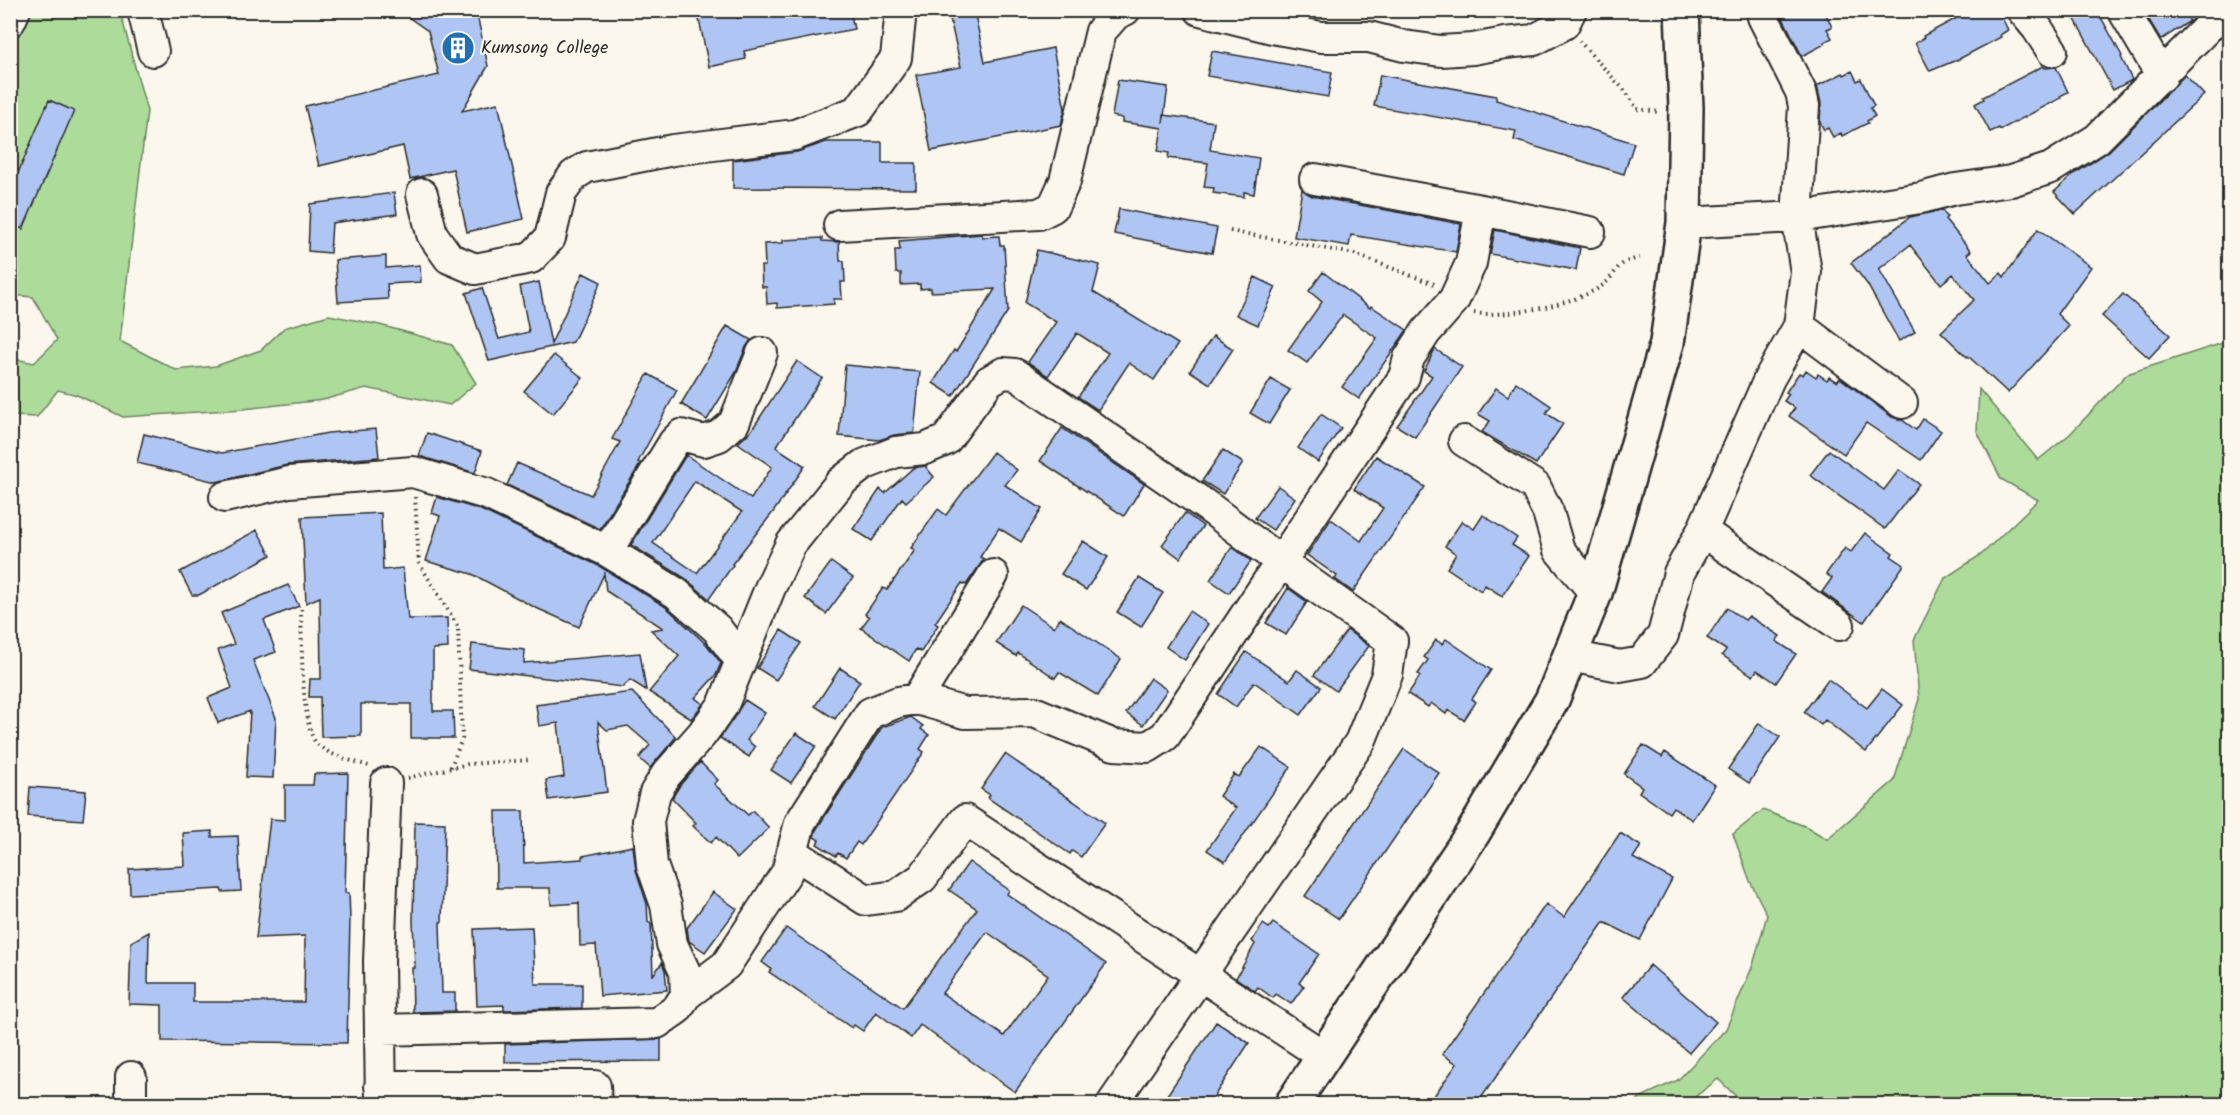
<svg xmlns="http://www.w3.org/2000/svg" width="2240" height="1115" viewBox="0 0 2240 1115" font-family="Kalam,sans-serif">
<style>
.green{fill:#acdb9a;stroke:#6c8362;stroke-width:1.5}
.building{fill:#afc5f3;stroke:#2b2b2b;stroke-width:1.5;fill-rule:evenodd}
.lines{fill:none;stroke-linecap:round;stroke-linejoin:round}
.minor-casing{stroke:#2b2b2b;stroke-width:34}
.major-casing{stroke:#2b2b2b;stroke-width:38}
.path{stroke:#2b2b2b;stroke-width:4;stroke-dasharray:1.5 4.5;stroke-linecap:butt}
.minor{stroke:#fbf7ec;stroke-width:30}
.major{stroke:#fbf7ec;stroke-width:33}
.labels{text-anchor:middle;dominant-baseline:central;stroke-width:4.5;stroke-linejoin:round;paint-order:stroke}
.poi-label{font-size:18px;fill:#2b2b2b;stroke:#fbf7ec;text-anchor:start}
</style>
<rect width="100%" height="100%" fill="#fbf7ec"/>
<filter id="ink" filterUnits="userSpaceOnUse"><feTurbulence type="fractalNoise" baseFrequency=".0167" numOctaves="2"/><feDisplacementMap in="SourceGraphic" scale="12" xChannelSelector="R" yChannelSelector="G"/><feConvolveMatrix kernelMatrix="1 2 1 2 8 2 1 2 1" color-interpolation-filters="sRGB"/></filter>
<g filter="url(#ink)">
<!-- green -->
<path class="green" d="M26 11H120L147 111 120 341 176 370 216 366 261 350 284 328 329 315 380 325 452 345 476 383 450 405 366 388 323 400 243 409 123 417 77 395 58 390 37 417 11 416V358L34 363 57 340 33 297 11 295 10 29Z
M2229 341V1104H1744L1718 1079 1686 1104H1636L1639 1098 1678 1080 1726 1029 1753 965 1767 915 1750 881 1733 834 1763 810 1807 827 1827 839 1894 781 1919 699 1914 640 1945 578 1982 554 2038 500 2001 479 1977 431 1979 389 2038 460 2070 434 2127 374Z"/>
<!-- building -->
<path class="building" d="M398 10H476L488 66 462 111 498 103 524 219 467 232 453 169 410 179 403 146 319 166 305 106 439 75 428 31Z
M697 10H736L737 18 773 10H850L854 29 744 51 746 59 709 67Z
M948 10H974L985 62 1053 48 1065 109 1061 125 931 151 916 75 961 67Z
M1779 10H1824L1832 27 1827 29 1832 38 1824 42 1825 44 1802 56Z
M1972 10H1998L2008 30 2000 35 2001 37 1959 59 1930 71 1915 43 1924 38 1923 36Z
M2070 10H2097L2122 56 2121 57 2132 80 2113 90Z
M2143 10H2183L2190 21 2161 40Z
M1212 51 1332 72 1328 97 1207 76Z
M2043 66 2045 68 2056 67 2068 92 2060 96 2061 98 2000 130 1999 128 1990 132 1975 104 1984 99 1983 97Z
M1852 71 1857 81 1861 79 1874 106 1870 108 1875 116 1867 121 1868 123 1842 136 1841 133 1833 137 1828 128 1824 130 1820 122 1821 103 1817 86 1843 73 1844 75Z
M1380 75 1496 96V100L1634 143 1624 174 1514 140 1516 131 1374 106Z
M2185 75 2204 95 2075 214 2054 192 2074 174 2109 151Z
M1118 80 1168 87 1163 123 1164 115 1214 122 1210 150 1259 158 1254 194 1244 192V197L1213 193 1214 188 1204 187 1208 163 1168 158 1169 153 1158 151 1162 128 1122 122V118L1112 116Z
M49 100 74 111 23 229 10 224V192Z
M826 142H882V163H916V189L733 188V160L797 152Z
M1302 189 1312 196 1461 224 1456 252 1351 235 1349 246 1294 237Z
M394 193 397 214 332 223 330 253 308 251 310 204Z
M1119 209 1217 228 1212 253 1114 234Z
M1942 210 1947 217 1945 219 1971 251 1967 254 1990 283 2001 273 2004 277 2038 229 2091 267 2057 314 2069 326 2008 393 1968 356 1967 357 1941 332 1974 300 1953 274 1941 284 1910 245 1879 269 1915 332 1899 341 1867 284 1851 263 1910 217Z
M1495 230 1580 248 1576 270 1490 254Z
M982 234V237L999 236 1000 245H1004L1008 311 953 396 933 383 954 350 956 352 995 289 931 292V288L920 289V284L901 285V273H896L895 250H900L899 241Z
M822 238V241L839 242 840 261H844L845 282H841L842 299H834V304L777 308V303L767 304 766 287H762L761 266H765L764 244 783 243V240Z
M1037 250 1100 265 1093 292 1178 344 1154 380 1129 363 1098 410 1078 397 1108 353 1077 333 1048 376 1028 362 1056 322 1025 303Z
M386 256V268L420 265 421 282 387 284 388 299 338 302 335 260Z
M1323 272 1370 308 1371 306 1407 330 1359 399 1342 387 1377 338 1343 315 1307 363 1288 350 1322 302 1309 291Z
M583 273 601 282 573 342 489 361 466 293 482 288 499 339 529 332 520 286 539 282 551 344Z
M1255 277 1276 287 1258 325 1236 315Z
M2123 294 2170 335 2149 358 2102 316Z
M727 326 751 340 746 347 735 374 707 420 681 404Z
M1213 336 1233 349 1210 384 1190 371Z
M1435 349 1462 367 1415 437 1397 426 1432 376 1424 371Z
M554 355 583 378 553 414 524 391Z
M797 361 822 378 776 447 805 466 774 511 732 564 733 565 709 599 685 578 631 545 686 455 751 499 772 467 738 443 751 431ZM695 481 742 512 697 573 653 543Z
M845 365 920 372 914 433 894 435 879 440 839 436Z
M1806 370 1816 377 1818 374 1827 380 1829 377 1837 382 1840 378 1892 417 1902 420 1916 430 1923 419 1941 431 1921 460 1866 423 1844 454 1789 416 1795 408 1784 401 1789 394 1786 392 1799 373 1803 375Z
M648 374 677 390 638 462 641 463 600 529 507 485 517 463 591 495 620 442 612 439Z
M1271 379 1290 390 1269 424 1250 413Z
M1516 382 1551 406 1546 413 1563 424 1536 464 1482 432 1490 421 1478 414 1496 388 1508 396Z
M1321 414 1341 428 1318 462 1298 448Z
M1062 428 1144 484 1124 516 1040 461Z
M376 429 379 457 287 465 216 482 137 463 144 434 222 453 328 433Z
M427 433 482 451 475 473 419 456Z
M1223 450 1243 463 1223 494 1202 481Z
M1829 450 1884 490 1899 470 1919 484 1885 529 1810 475Z
M993 452 1017 470 1005 485 1042 509 1021 542 999 528 980 557 984 559 966 585 962 583 935 623 938 625 921 652 916 649 909 661 861 628 869 617 865 614 883 588 887 590 915 550 911 548 938 509 946 515Z
M1376 456 1425 487 1353 592 1335 579 1337 576 1307 555 1331 519 1361 541 1383 508 1354 489Z
M925 466 934 477 906 502 902 498 872 541 853 529 880 489 885 493 913 468Z
M1278 486 1295 498 1273 530 1255 518Z
M437 497 481 510 599 566 666 607 707 645 721 663 716 675 695 698 703 704 691 719 649 692 679 656 651 630 663 628 606 591 604 574 579 627 534 607 472 574 426 561 440 516 432 513Z
M381 513 383 570 403 568 408 619 447 618 448 648 433 649V711H453L454 738H411V704H361V736L321 737 320 697H309L310 679H321L320 597 306 603 302 517Z
M1185 513 1203 526 1180 558 1162 545Z
M1483 515 1517 538 1512 545 1529 556 1502 596 1485 585 1481 591 1447 568 1456 554 1445 546 1462 521 1474 529Z
M257 530 271 555 199 595H192L180 572Z
M1865 533 1893 553 1891 556 1904 565 1864 622 1822 592 1832 578 1826 574 1845 548 1851 552Z
M1083 541 1108 557 1086 590 1061 574Z
M1232 547 1251 561 1229 593 1210 580Z
M831 562 853 578 826 614 805 598Z
M1139 578 1163 593 1141 627 1117 612Z
M288 585 299 606 264 620 276 652 253 660 276 718 273 778 246 777 250 711 218 723 208 698 232 688 218 650 234 644 221 613Z
M1288 588 1307 602 1286 635 1266 623Z
M1021 605 1054 627 1060 618 1121 659 1098 696 1059 672 1055 678 1018 653 1016 656 996 643Z
M1727 608 1745 620 1749 616 1780 636 1776 641 1796 654 1776 683 1757 670 1753 676 1722 655 1726 650 1707 638Z
M1189 611 1208 624 1185 660 1166 647Z
M781 630 801 643 776 680 757 668Z
M1347 630 1369 646 1336 691 1314 675Z
M1446 639 1491 670 1472 699 1476 702 1464 720 1448 710 1446 714 1431 703 1428 707 1408 694 1420 676 1418 674 1428 660 1424 657 1436 640 1442 644Z
M472 644 525 650 524 663 640 653 646 690 630 680 623 687 469 669Z
M1246 652 1289 681 1297 670 1321 687 1301 715 1254 682 1236 707 1218 694Z
M840 668 860 681 835 719 815 706Z
M1150 678 1167 690 1143 725 1126 713Z
M1828 679 1867 708 1882 689 1903 705 1866 752 1825 720 1821 725 1804 712Z
M632 692 676 737 650 768 639 758 650 745 628 726 607 730 598 722 607 792 549 800 546 780 564 777 558 723 539 726 536 705Z
M745 700 765 713 747 740 755 747 749 757 720 738Z
M911 717 923 726 921 729 929 735 920 749 924 752 861 845 857 842 846 858 838 853 836 856 817 844 819 840 814 837 816 830 882 727Z
M1759 723 1780 737 1749 783 1728 769Z
M796 733 816 746 791 783 771 770Z
M1643 745 1662 757 1665 752 1715 785 1692 820 1673 807 1669 813 1639 792 1642 787 1624 774Z
M1261 747 1291 767 1225 862 1207 850 1236 808 1219 796 1234 774 1239 777Z
M1404 749 1439 773 1339 919 1305 896Z
M1005 754 1105 823 1081 857 1072 851 1070 854 988 798 990 795 981 789Z
M700 762 718 780 714 784 748 815 753 811 769 828 737 859 716 837 711 843 693 826 696 823 672 798 680 785Z
M348 773 345 893H349L350 919 347 1043 162 1041V1005L129 1004 131 942 149 932 148 983H193V1002H304L305 936 256 938 270 819 285 820V785H313L314 774Z
M30 787 86 791 83 820 28 816Z
M496 811H523L524 863 582 859V856L633 846 636 870 647 904 648 922 651 924 653 975 662 963 665 970 667 990 600 996 596 945 580 946 579 903 551 905 550 888H497Z
M415 822 445 823 442 922H440L442 993H455V1011L413 1012 412 968H415L413 921Z
M212 831V837L238 836 241 891 222 892 221 889 130 894 129 869 185 866 183 833Z
M1620 833 1641 846 1633 858 1672 879 1640 940 1604 922 1477 1104H1428L1457 1064 1442 1054 1546 904 1564 917Z
M969 862 1009 890 1007 894 1106 964 1015 1092 920 1025 911 1038 876 1012 863 1031 854 1025 852 1028 769 972 771 969 762 962 786 928 903 1008 977 909 949 890ZM987 932 1048 975 1004 1036 942 993Z
M713 892 737 909 705 952 689 941 687 928Z
M1273 923 1319 954 1299 983 1304 986 1291 1004 1276 994 1273 998 1258 987 1255 991 1236 978 1255 944 1252 941 1263 924 1269 928Z
M532 927 535 984H582V1008L504 1010V1005L477 1006 474 929Z
M1650 965 1716 1022 1689 1053 1623 997Z
M1216 1022 1249 1043 1209 1104H1161Z
M661 1039V1061L505 1062V1044Z"/>
<g class="lines">
<!-- minor casing -->
<g class="minor-casing">
<path id="minor" d="M146 10 144 15 153 51
M1200 10 1272 28 1321 37H1369L1404 46 1441 51 1473 49 1505 43 1534 40 1564 24 1571 10
M2022 10 2037 28 2052 51
M2123 10 2162 76
M10 21 15 10
M1315 179 1481 210
M422 194 432 234 449 258 475 269 531 258 550 238 561 193 574 175 587 167 673 150 795 135 858 111 896 58 901 10
M1684 223 1797 217 1921 198 1955 189 2011 181 2051 168 2097 139 2225 10
M839 225 1039 214 1053 207 1065 181 1101 31 1116 14 1125 10
M1799 326 1902 403
M1464 441 1535 486 1548 512 1559 550 1595 593
M225 497 289 482 413 472 487 494 607 551 676 593 717 629 740 660
M1702 531 1839 625
M607 551 674 442 681 435 704 441 719 436 734 423 762 353
M1570 656 1620 666 1642 662 1663 635 1679 573 1702 531 1769 379 1799 326 1806 272 1797 217 1804 106 1801 92 1763 17 1762 10
M917 699 993 575
M792 852 866 900 896 896 922 878 965 820 1325 1057
M686 995 726 965 787 872 800 823 870 713 898 702 917 699 965 713 1034 712 1114 745 1148 747 1165 736 1404 377 1409 358 1426 332 1454 300 1471 263 1481 210 1590 232
M380 1030 657 1023 677 1009 686 995 685 972 672 944 666 905 652 865 648 821 655 793 666 775 702 734 723 705 770 588 791 544 841 482 863 465 896 452 925 449 946 440 989 381 1003 373 1015 374 1211 509 1281 562 1392 641 1387 675 1360 742 1112 1104
M380 1086H595L596 1104
M131 1104V1077
M381 1104 379 961 386 783"/>
</g>
<!-- major casing -->
<g class="major-casing">
<path id="major" d="M1292 1104 1473 833 1552 700 1595 593 1667 343 1684 223 1686 108 1682 10"/>
</g>
<!-- path -->
<path class="path" d="M1579 41 1626 92 1637 109 1659 112
M1230 231 1354 254 1434 284
M1474 313C1505 318 1575 304 1600 287 1620 274 1611 263 1640 258
M415 497 419 563 458 627 462 739 450 769
M301 609C302 634 300 730 318 745 331 756 352 761 369 766
M408 778 468 764 531 760"/>
<!-- minor -->
<use href="#minor" class="minor"/>
<!-- major -->
<use href="#major" class="major"/>
</g>
</g>
<!-- icons -->
<defs>
<g id="building-disc" transform="scale(1.725)"><circle r="9.5" fill="#1f6fb2" stroke="#fbf7ec"/><path d="M-4-6H4V6H1V3H-1V6H-4ZM-2.5-4.3h1.7v1.8h-1.7ZM.8-4.3h1.7v1.8H.8ZM-2.5-1h1.7V.8h-1.7ZM.8-1h1.7V.8H.8Z" fill="#fff"/></g>
</defs>
<g fill-rule="evenodd">
<use href="#building-disc" x="458" y="48"/>
</g>
<g class="labels">
<!-- poi labels -->
<g class="poi-label">
<text x="481" y="48">Kumsong College</text>
</g>
</g>
<!-- margin -->
<rect width="2240" height="1115" fill="none" stroke="#fbf7ec" stroke-width="36"/>
<rect x="18" y="18" width="2204" height="1079" fill="none" stroke="#2b2b2b" stroke-width="2" filter="url(#ink)"/>
</svg>
